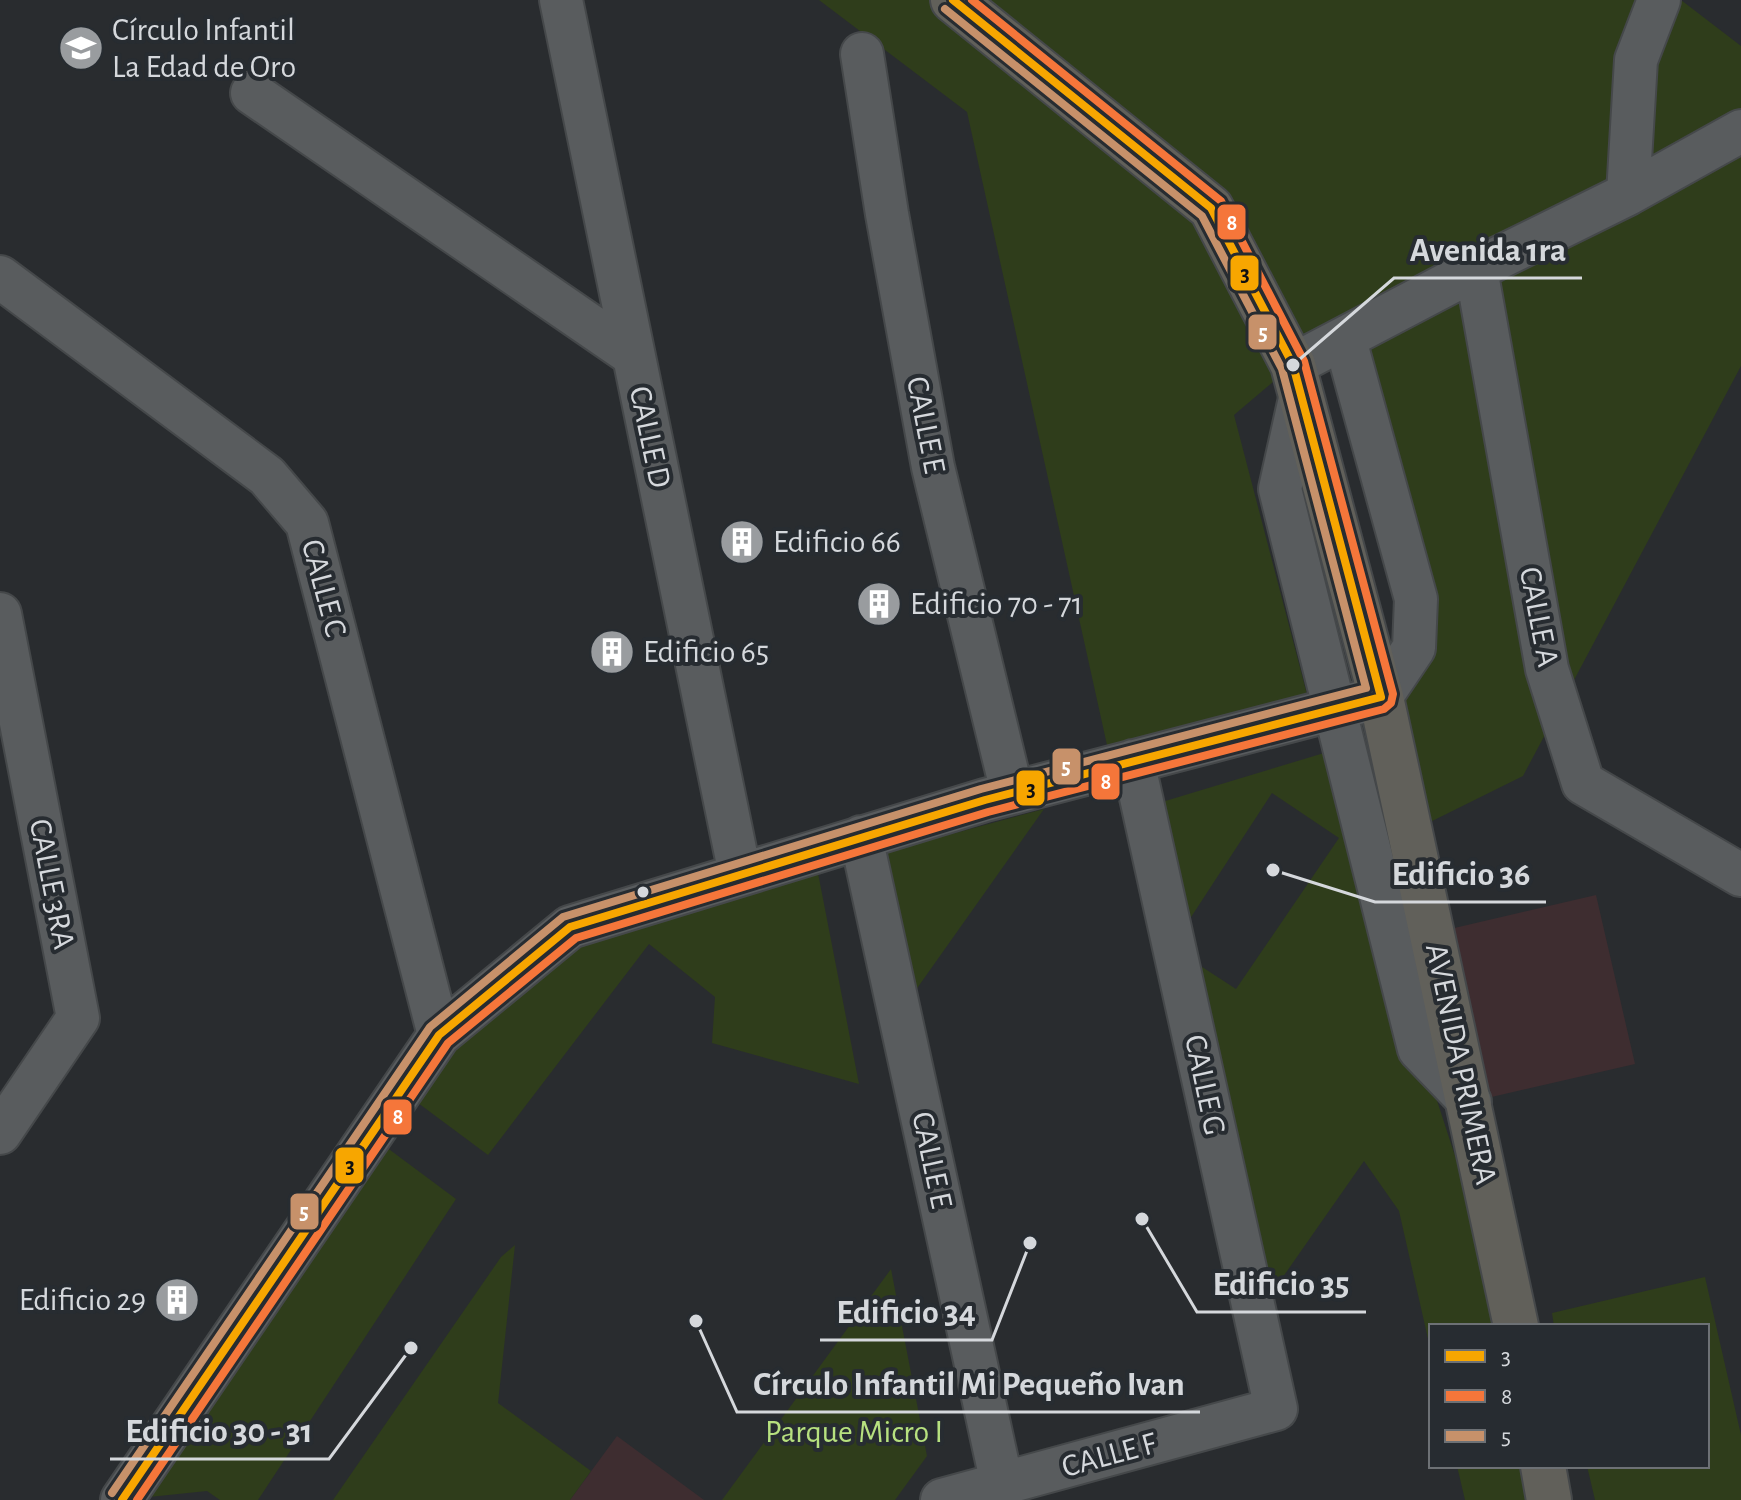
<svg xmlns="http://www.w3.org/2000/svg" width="1741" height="1500" viewBox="0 0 1741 1500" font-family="'Alegreya Sans',sans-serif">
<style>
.commercial{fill:#3e2d30}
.green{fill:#2f3d1b}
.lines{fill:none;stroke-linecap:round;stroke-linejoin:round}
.minor-casing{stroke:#45484a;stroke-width:46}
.major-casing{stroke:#45484a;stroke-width:48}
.minor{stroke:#595c5e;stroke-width:42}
.major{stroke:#61605a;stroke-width:44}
.bus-1-casing{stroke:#272c31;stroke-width:14}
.bus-2-casing{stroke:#272c31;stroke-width:14}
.bus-3-casing{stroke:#272c31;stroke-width:14}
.bus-1{stroke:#f7a600;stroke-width:8}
.bus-2{stroke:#f5763a;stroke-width:8}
.bus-3{stroke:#c7916a;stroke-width:8}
.bus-dot{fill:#d5d8dc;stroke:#272c31;stroke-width:3}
.labels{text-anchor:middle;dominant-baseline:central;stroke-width:8;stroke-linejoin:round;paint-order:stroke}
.poi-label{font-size:32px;fill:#d5d8dc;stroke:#272c31;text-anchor:start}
.street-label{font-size:32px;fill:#d5d8dc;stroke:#272c31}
.park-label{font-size:32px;fill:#b7e17f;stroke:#272c31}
.leader{fill:none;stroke:#d5d8dc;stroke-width:3}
.callout-dot{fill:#d5d8dc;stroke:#272c31;stroke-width:3}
.callout-label{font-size:34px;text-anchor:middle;font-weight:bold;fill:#d5d8dc;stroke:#272c31;stroke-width:8;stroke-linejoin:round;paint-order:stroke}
.line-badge{stroke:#272c31;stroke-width:3}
.badge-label{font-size:22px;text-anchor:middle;font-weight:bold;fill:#fff}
.pale-badge-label{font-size:22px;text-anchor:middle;font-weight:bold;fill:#111}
</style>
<rect width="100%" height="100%" fill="#292c2f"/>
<!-- commercial -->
<path class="commercial" d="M1596 895 1635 1064 1470 1102 1433 933Z
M617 1436 704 1500H570Z"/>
<!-- green -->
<path class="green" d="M819 0H1681L1741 46V366L1523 776 1410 832 1381 697 1414 648 1345 340 1293 365 1234 415 1309 702 1109 754 967 112Z
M1324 753 1469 1199 1499 1326H1431V1352L1399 1211 1364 1161 1264 1304 1196 963 1236 989 1339 838 1272 793 1182 931 1162 802Z
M1044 809 913 994 882 853Z
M817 868 859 1084 712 1043 715 997 649 944 488 1155 414 1100 453 1045 578 942Z
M382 1144 456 1199 258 1500H220L207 1491 149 1497Z
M515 1245 498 1403 591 1471 570 1500H333L501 1257Z
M891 1269 927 1456 895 1500H722Z
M1705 1277 1741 1435V1500H1595L1587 1466H1707V1326H1554L1552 1313Z
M1457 1466H1532L1540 1500H1465Z"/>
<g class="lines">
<!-- minor casing -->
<g class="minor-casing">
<path id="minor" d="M561 0 740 874
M862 54 887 214 933 467 1012 792
M252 93 633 355
M1628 194 1636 60 1659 0
M1476 269 1547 669 1583 783 1741 875
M0 277 267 476 307 523 439 1035
M1293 365 1476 269 1628 194 1741 131
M1301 394 1280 489 1419 1049 1470 1102
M0 614 78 1018 0 1133
M861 837 1002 1484
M122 1500 439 1035 570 927 985 800 1381 697 1414 648 1416 599 1345 340
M942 1500 1276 1409 1133 761"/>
</g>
<!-- major casing -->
<g class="major-casing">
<path id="major" d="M953 0 1211 208 1293 365 1381 697 1516 1326
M1543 1466 1549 1500"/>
</g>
<!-- minor -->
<use href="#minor" class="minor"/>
<!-- major -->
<use href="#major" class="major"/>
<!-- bus-1 casing -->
<g class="bus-1-casing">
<path id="bus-1" d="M122 1500 439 1035 570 927 985 800 1381 697 1293 365 1211 208 953 0"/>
</g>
<!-- bus-2 casing -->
<g class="bus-2-casing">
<path id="bus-2" d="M137 1500 448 1043 576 938 988 812 1384 709 1391 703 1393 694 1304 361 1221 201 972 0"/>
</g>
<!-- bus-3 casing -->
<g class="bus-3-casing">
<path id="bus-3" d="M112 1493 430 1027 563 917 981 789 1366 688 1282 369 1202 216 945 9"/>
</g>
<!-- bus-1 -->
<use href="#bus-1" class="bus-1"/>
<!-- bus-2 -->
<use href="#bus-2" class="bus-2"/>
<!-- bus-3 -->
<use href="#bus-3" class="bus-3"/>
</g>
<!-- icons -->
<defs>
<g id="school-disc" transform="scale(2.3)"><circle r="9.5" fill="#999c9f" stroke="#272c31"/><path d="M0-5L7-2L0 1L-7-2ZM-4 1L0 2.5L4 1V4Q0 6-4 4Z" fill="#fff"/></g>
<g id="building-disc" transform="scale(2.3)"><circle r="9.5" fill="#999c9f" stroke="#272c31"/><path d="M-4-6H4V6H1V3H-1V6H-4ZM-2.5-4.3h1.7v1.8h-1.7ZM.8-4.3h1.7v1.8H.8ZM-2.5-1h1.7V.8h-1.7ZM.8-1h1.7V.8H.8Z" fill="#fff"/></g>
</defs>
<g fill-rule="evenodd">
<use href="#school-disc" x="81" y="48"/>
<use href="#building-disc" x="742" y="542"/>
<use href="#building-disc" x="879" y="604"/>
<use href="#building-disc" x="612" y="652"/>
<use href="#building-disc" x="177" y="1300"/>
</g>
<!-- markers -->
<circle class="bus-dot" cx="643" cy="892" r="7"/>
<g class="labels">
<!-- poi labels -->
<g class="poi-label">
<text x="112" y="30">Círculo Infantil<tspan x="112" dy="37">La Edad de Oro</tspan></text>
<text x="773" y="542">Edificio 66</text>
<text x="910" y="604">Edificio 70 - 71</text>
<text x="643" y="652">Edificio 65</text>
<text x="146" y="1300" text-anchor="end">Edificio 29</text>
</g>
<!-- street labels -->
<g class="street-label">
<text transform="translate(926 425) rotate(79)">CALLE E</text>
<text transform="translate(650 437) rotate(78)">CALLE D</text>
<text transform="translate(324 588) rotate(75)">CALLE C</text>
<text transform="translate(1539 617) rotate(79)">CALLE A</text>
<text transform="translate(52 884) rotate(79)">CALLE 3RA</text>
<text transform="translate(1461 1064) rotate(78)">AVENIDA PRIMERA</text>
<text transform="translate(1205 1085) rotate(78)">CALLE G</text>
<text transform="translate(932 1160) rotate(78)">CALLE E</text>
<text transform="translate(1109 1455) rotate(-15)">CALLE F</text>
</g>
<!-- park labels -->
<g class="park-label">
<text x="854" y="1432">Parque Micro I</text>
</g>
</g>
<!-- callouts -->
<path class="leader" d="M1293 365L1394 278H1582M1273 870L1375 902H1546M1142 1219L1197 1312H1366M1030 1243L992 1340H820M696 1321L737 1412H1200M411 1348L329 1459H110"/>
<g class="callout-dot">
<circle cx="1293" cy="365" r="8"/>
<circle cx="1273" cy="870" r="8"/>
<circle cx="1142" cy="1219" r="8"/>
<circle cx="1030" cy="1243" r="8"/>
<circle cx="696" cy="1321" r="8"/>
<circle cx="411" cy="1348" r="8"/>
</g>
<g class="callout-label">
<text x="1488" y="261">Avenida 1ra</text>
<text x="1461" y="885">Edificio 36</text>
<text x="1281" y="1295">Edificio 35</text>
<text x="906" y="1323">Edificio 34</text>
<text x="969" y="1395">Círculo Infantil Mi Pequeño Ivan</text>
<text x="219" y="1442">Edificio 30 - 31</text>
</g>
<g class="line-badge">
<rect x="1216" y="203" width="31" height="38" rx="8" fill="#f5763a"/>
<rect x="1229" y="254" width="31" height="38" rx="8" fill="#f7a600"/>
<rect x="1247" y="313" width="31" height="38" rx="8" fill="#c7916a"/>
<rect x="1051" y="747" width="31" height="39" rx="8" fill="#c7916a"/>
<rect x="1090" y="762" width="31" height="39" rx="8" fill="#f5763a"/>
<rect x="1015" y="769" width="31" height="38" rx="8" fill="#f7a600"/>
<rect x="382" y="1098" width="31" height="38" rx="8" fill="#f5763a"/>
<rect x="334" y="1146" width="31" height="39" rx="8" fill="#f7a600"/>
<rect x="289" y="1192" width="31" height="39" rx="8" fill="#c7916a"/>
</g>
<g class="badge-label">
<text x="1232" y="230">8</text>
<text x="1263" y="340">5</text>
<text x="1066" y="774">5</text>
<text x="1106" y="789">8</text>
<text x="398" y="1124">8</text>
<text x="304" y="1219">5</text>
</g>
<g class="pale-badge-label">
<text x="1245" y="281">3</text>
<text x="1031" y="796">3</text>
<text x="350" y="1173">3</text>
</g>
<!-- legend -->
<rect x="1429" y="1324" width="280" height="144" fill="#272c31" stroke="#6d7175" stroke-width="2"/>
<rect x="1445" y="1350" width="40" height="12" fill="#f7a600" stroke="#6d7175" stroke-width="2"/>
<text x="1501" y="1364" font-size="24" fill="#d5d8dc">3</text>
<rect x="1445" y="1390" width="40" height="12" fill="#f5763a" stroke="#6d7175" stroke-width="2"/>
<text x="1501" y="1404" font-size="24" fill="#d5d8dc">8</text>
<rect x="1445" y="1430" width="40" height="12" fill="#c7916a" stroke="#6d7175" stroke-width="2"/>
<text x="1501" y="1444" font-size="24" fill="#d5d8dc">5</text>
</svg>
